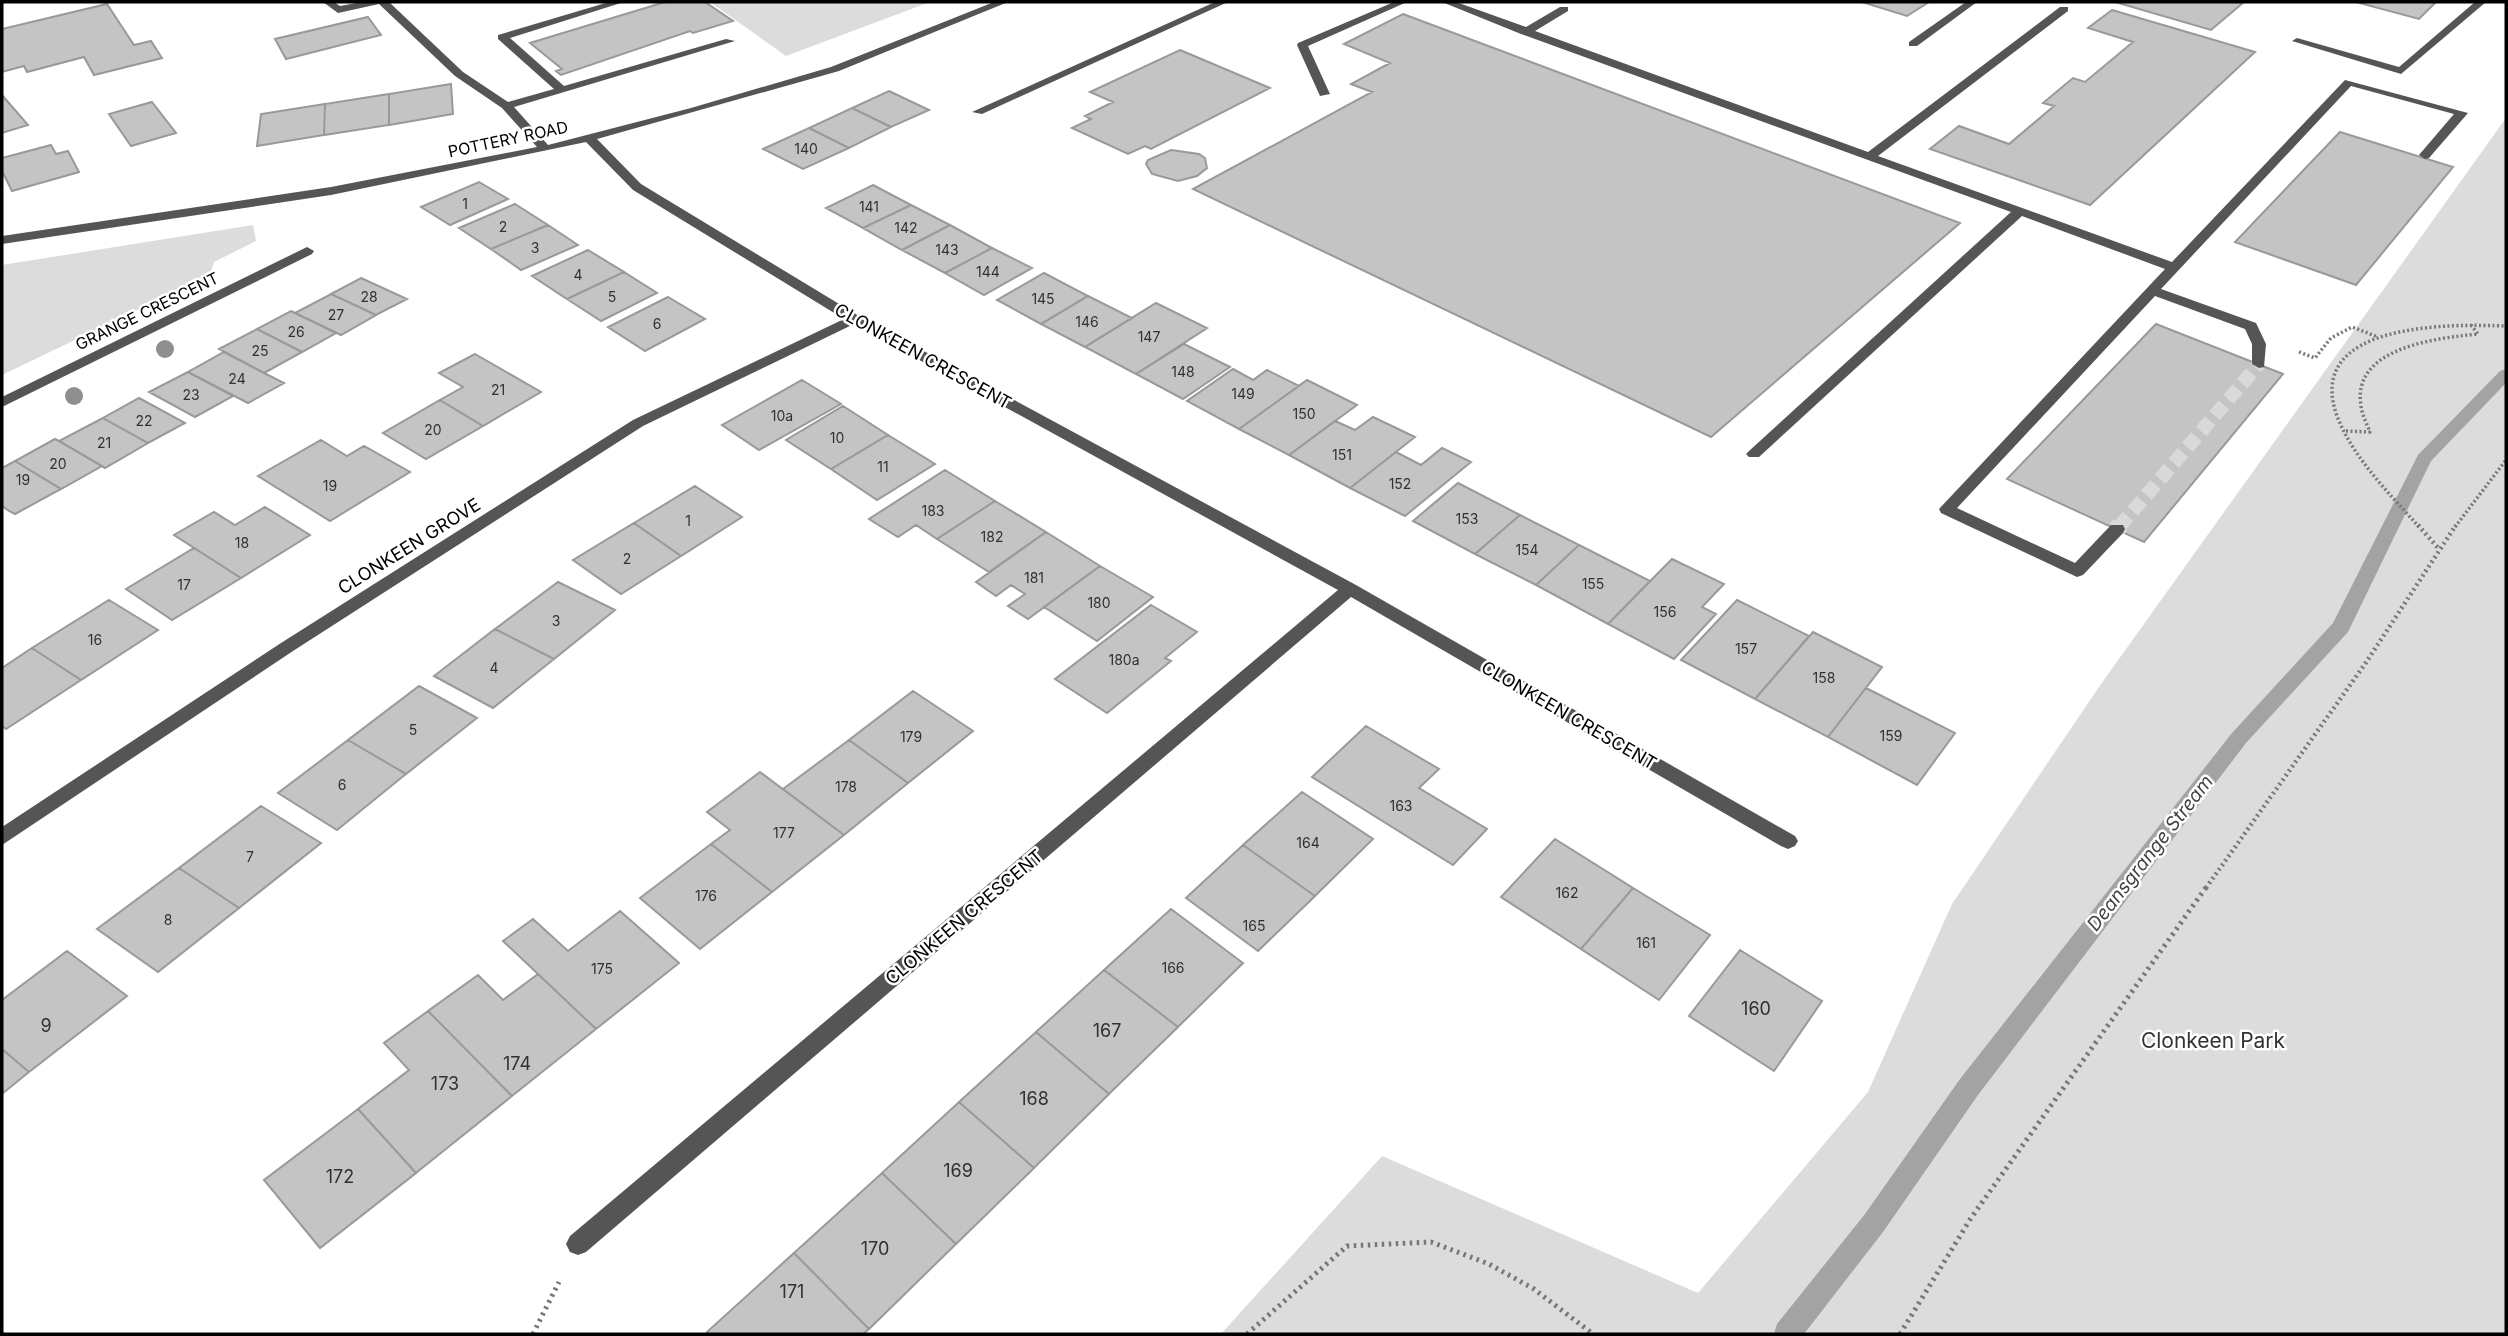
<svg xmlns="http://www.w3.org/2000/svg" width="2508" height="1336" viewBox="0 0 2508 1336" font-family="Inter,sans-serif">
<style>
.green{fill:#dcdcdc}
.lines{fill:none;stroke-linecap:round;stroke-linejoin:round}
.stream{fill:#a3a3a3;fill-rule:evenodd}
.building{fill:#c4c4c4;stroke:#999;stroke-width:2}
.minor-tunnel-far1{stroke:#d9d9d9;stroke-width:14;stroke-dasharray:14 7;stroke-linecap:butt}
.minor-tunnel{stroke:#d9d9d9;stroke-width:18;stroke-dasharray:18 9;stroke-linecap:butt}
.path-far2{stroke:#777;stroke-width:3.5;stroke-dasharray:2 2.5;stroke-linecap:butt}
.path-far1{stroke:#777;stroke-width:4.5;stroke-dasharray:2 3.5;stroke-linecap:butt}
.path{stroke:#777;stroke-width:5;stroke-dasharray:2.5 4.5;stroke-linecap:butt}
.minor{fill:#555;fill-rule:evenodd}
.tree{fill:#8f8f8f}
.labels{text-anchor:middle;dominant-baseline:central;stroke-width:5;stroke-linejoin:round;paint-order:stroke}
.number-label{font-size:14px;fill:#313131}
.far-street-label{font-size:16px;fill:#000;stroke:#fff}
.street-label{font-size:18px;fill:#000;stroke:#fff}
.near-number-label{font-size:18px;fill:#313131}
.water-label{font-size:19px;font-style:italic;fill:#444;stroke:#fff}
.near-park-label{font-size:21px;fill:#333;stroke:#fff}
</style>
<rect width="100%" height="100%" fill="#fff"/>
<!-- green -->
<path class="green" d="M710 2H930L786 56Z
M2506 118V1334H1221L1382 1156 1698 1293 1868 1092 1952 904 2101 684Z
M253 225 256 241 214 262 210 275 2 375V265Z"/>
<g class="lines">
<!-- stream -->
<path class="stream" d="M2506 369V383L2431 461 2348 632 2246 743 1978 1095 1883 1232 1804 1334H1774L1777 1324 1865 1214 1960 1079 2232 733 2333 623 2418 455 2500 371Z"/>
</g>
<!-- building -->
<path class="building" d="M665 2H705L733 21 693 33 690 31 561 75 556 71 562 69 530 43Z
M1862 2H1929L1907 16Z
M2115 2H2244L2211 30Z
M2356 2H2436L2419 19Z
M107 4 134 45 151 41 162 58 94 75 84 57 27 72 24 66 2 72V29Z
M2112 10 2255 52 2090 205 1930 149 1959 126 2009 144 2054 106 2043 103 2073 78 2085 82 2133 42 2088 28Z
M1403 14 1960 223 1711 437 1193 189 1372 92 1351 84 1390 63 1344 44Z
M368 17 381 35 286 59 275 39Z
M1180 50 1270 88 1151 149 1145 146 1128 154 1072 128 1091 119 1085 116 1113 102 1090 92Z
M451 84 453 114 389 125V94Z
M889 91 929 110 891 127 852 108Z
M389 94V125L324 135 325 104Z
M2 95 28 125 2 133Z
M152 102 176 133 131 146 109 114Z
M325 104 324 135 257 146 261 114Z
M852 108 891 127 849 148 809 128Z
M809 128 849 148 803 169 763 149Z
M2340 132 2453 167 2356 285 2235 242Z
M51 145 56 154 68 151 79 172 12 191 2 171V158Z
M1171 150 1199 154 1205 158 1207 168 1197 176 1178 181 1152 174 1146 164 1148 160Z
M479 182 508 199 450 225 421 207Z
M873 185 911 205 863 228 826 208Z
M515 204 548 225 491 249 459 228Z
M911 205 950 225 902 250 863 228Z
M548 225 578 245 521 270 491 249Z
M950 225 992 248 945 273 902 250Z
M992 248 1032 268 984 295 945 273Z
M588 250 624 272 567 299 532 276Z
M624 272 657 293 601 321 567 299Z
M1044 273 1088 296 1041 324 997 300Z
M361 278 407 299 376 315 331 294Z
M331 294 376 315 341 335 295 313Z
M1088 296 1132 318 1085 347 1041 324Z
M668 297 705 319 645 351 608 327Z
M1156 303 1207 328 1136 374 1085 347Z
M291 311 295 313 336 333 302 352 257 329Z
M2156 324 2283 374 2144 542 2007 479Z
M257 329 302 352 264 373 219 349Z
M1184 344 1230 367 1183 399 1136 374Z
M224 352 264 373 284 383 248 403 188 372Z
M475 354 541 392 483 426 440 400 463 387 439 373Z
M1233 369 1253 380 1267 370 1299 386 1239 429 1187 401Z
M188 372 233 396 195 417 149 392Z
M802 380 841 404 759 450 722 425Z
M1307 380 1357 405 1289 455 1239 429Z
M139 398 185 423 148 443 103 418Z
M440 400 483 426 426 459 383 433Z
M843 406 888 435 831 469 786 440Z
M1373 417 1415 437 1350 488 1289 455 1335 421 1355 430Z
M103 418 148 443 105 468 59 441Z
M888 435 935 464 877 500 831 469Z
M55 439 59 441 102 466 61 489 15 461Z
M321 440 347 456 364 446 410 472 330 521 258 476Z
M1442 448 1471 462 1405 516 1350 488 1396 452 1421 465Z
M15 461 61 489 15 514 9 511 2 506V468Z
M945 470 995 501 937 539 916 525 898 537 869 519Z
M1458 483 1520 515 1475 554 1413 521Z
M695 486 742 517 681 556 634 523Z
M995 501 1046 532 989 572 937 539Z
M265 507 310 535 241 578 174 535 214 512 235 525Z
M1520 515 1579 545 1536 585 1475 554Z
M634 523 681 556 621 594 573 560Z
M1046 532 1100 566 1028 619 1008 606 1025 594 1011 585 996 596 976 582Z
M1579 545 1650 581 1608 624 1536 585Z
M194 548 241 578 172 620 126 589Z
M1672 559 1724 584 1702 607 1716 614 1674 659 1608 624Z
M1100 566 1153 597 1097 641 1044 607Z
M558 582 615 610 554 659 495 629Z
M109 600 158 630 81 680 32 648Z
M1737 600 1809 636 1755 699 1681 660Z
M1151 605 1197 632 1165 658 1171 661 1107 713 1055 679Z
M495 629 554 659 493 708 434 676Z
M1813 632 1882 667 1828 737 1755 699Z
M32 648 81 680 6 729 2 726V668Z
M419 686 477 718 406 774 348 740Z
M1866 688 1955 733 1917 785 1828 737Z
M913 691 973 731 908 783 849 740Z
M1366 726 1439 769 1419 788 1487 829 1453 865 1312 777Z
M348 740 406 774 337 830 278 793Z
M849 740 908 783 844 835 783 789Z
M760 772 844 835 772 892 711 844 730 830 707 812Z
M1302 792 1373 839 1315 896 1243 845Z
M261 806 321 843 239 908 179 868Z
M1555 839 1633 888 1581 949 1501 897Z
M711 844 772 892 700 949 640 898Z
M1243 845 1315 896 1258 951 1186 898Z
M179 868 239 908 158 972 97 929Z
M1633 888 1710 935 1659 1000 1581 949Z
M1171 909 1243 963 1178 1027 1104 970Z
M620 911 679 963 596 1029 503 941 533 919 568 951Z
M1740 950 1822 1001 1774 1071 1689 1016Z
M67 951 127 996 29 1072 2 1049V1000Z
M1104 970 1178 1027 1109 1094 1036 1032Z
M538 974 596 1029 512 1096 428 1011 478 975 503 1000Z
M428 1011 512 1096 416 1173 358 1109 409 1070 384 1043Z
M1036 1032 1109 1094 1034 1168 959 1102Z
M2 1049 29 1072 2 1094Z
M959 1102 1034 1168 956 1244 882 1173Z
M358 1109 416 1173 320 1248 264 1180Z
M882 1173 956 1244 869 1329 794 1253Z
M794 1253 869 1329 863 1334H709L707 1332Z"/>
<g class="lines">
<!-- minor-tunnel-far1 -->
<path class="minor-tunnel-far1" d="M2119 527 2259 364"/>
<!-- minor-tunnel -->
<path class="minor-tunnel" d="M2117 529 2120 525"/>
<!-- path-far2 -->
<path class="path-far2" d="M2299 352 2315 358 2331 338 2352 327 2378 337
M2346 431 2370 432C2367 424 2362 415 2361 406 2351 347 2438 338 2478 334L2471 325
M2419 527C2390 494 2353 458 2337 416 2303 321 2452 324 2506 326
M2455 527 2506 460"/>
<!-- path-far1 -->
<path class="path-far1" d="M2418 525 2439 549
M2206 888 2365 664 2456 525"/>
<!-- path -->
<path class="path" d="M533 1334 559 1282
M1247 1334 1347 1246 1431 1242 1489 1264 1534 1289 1593 1334
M1900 1334 1971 1218 2207 886"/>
<!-- minor -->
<path class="minor" d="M323 2H334L340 6 362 2H389L463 72 508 102 554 89 498 39V35L609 2H624L510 38 564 86 726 39 735 41 514 107 548 145 691 108 831 67 994 2H1008L839 71 597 139 641 184 859 316 1356 585 1795 836 1798 841 1795 846 1788 849 1781 846 1351 597 586 1252 578 1255 570 1252 566 1244 570 1236 1338 590 854 324 643 426 293 651 2 845V827L281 643 633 420 844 319 633 190 586 142 331 195 2 244V236L331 187 537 147 502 108 455 76 379 4 338 13Z
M1215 2H1228L982 114 972 112Z
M1394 2H1407L1308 46 1330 94 1320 96 1297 45 1298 43Z
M1442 2H1456L1526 27 1560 7H1568V11L1535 31 1868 152 2060 7H2068V11L1878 156 2172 262 2345 80 2468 113 2429 158 2425 159 2419 155 2454 114 2351 86 2161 289 2256 323 2266 344 2264 367 2259 368 2252 364V344L2245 329 2155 296 1957 508 2075 563 2111 525H2123L2125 529 2123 533 2083 575 2077 577 1941 513 1939 509 2165 269 2022 216 1759 457H1749L1746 454 1749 451 2011 212 1521 34Z
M1966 2H1977L1917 46H1909V42Z
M2475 2H2486L2401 74 2292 41 2297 38 2399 67Z
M307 247 314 251 312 254 2 407V397Z"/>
</g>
<!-- trees -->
<g class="tree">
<circle cx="165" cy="349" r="9"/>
<circle cx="74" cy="396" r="9"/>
</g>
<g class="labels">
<!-- number labels -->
<g class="number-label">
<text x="806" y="148">140</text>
<text x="465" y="203">1</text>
<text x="869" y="206">141</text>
<text x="503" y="226">2</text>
<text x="906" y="227">142</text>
<text x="535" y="247">3</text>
<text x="947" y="249">143</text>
<text x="988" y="271">144</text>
<text x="578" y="274">4</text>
<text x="369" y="296">28</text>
<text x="612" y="296">5</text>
<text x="1043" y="298">145</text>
<text x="336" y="314">27</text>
<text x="1087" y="321">146</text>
<text x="657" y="323">6</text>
<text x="296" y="331">26</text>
<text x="1149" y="336">147</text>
<text x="260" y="350">25</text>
<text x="1183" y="371">148</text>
<text x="237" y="378">24</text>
<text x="498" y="389">21</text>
<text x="1243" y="393">149</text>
<text x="191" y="394">23</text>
<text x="1304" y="413">150</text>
<text x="782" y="415">10a</text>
<text x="144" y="420">22</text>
<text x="433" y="429">20</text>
<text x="837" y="437">10</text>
<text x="104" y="442">21</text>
<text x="1342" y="454">151</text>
<text x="58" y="463">20</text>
<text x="883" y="466">11</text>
<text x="23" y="479">19</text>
<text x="1400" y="483">152</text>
<text x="330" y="485">19</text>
<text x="933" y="510">183</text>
<text x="1467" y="518">153</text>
<text x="688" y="520">1</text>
<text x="992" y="536">182</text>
<text x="242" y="542">18</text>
<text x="1527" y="549">154</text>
<text x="627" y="558">2</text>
<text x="1034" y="577">181</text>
<text x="1593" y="583">155</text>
<text x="184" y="584">17</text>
<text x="1099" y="602">180</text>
<text x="1665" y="611">156</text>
<text x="556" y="620">3</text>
<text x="95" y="639">16</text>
<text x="1746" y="648">157</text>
<text x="1124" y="659">180a</text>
<text x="494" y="667">4</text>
<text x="1824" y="677">158</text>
<text x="413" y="729">5</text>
<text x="1891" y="735">159</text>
<text x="911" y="736">179</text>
<text x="342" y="784">6</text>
<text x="846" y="786">178</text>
<text x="1401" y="805">163</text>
<text x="784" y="832">177</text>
<text x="1308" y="842">164</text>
<text x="250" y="856">7</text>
<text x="1567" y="892">162</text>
<text x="706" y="895">176</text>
<text x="168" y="919">8</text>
<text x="1254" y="925">165</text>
<text x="1646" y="942">161</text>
<text x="1173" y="967">166</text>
<text x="602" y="968">175</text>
</g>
<!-- far-street labels -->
<g class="far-street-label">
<text transform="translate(508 139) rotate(-12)">POTTERY ROAD</text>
<text transform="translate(147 311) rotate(-26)">GRANGE CRESCENT</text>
</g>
<!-- street labels -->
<g class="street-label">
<text transform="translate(923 356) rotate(29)">CLONKEEN CRESCENT</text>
<text transform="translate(409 546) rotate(-32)">CLONKEEN GROVE</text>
<text transform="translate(1569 715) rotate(30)">CLONKEEN CRESCENT</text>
<text transform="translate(964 917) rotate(-40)">CLONKEEN CRESCENT</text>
</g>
<!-- near-number labels -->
<g class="near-number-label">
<text x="1756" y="1008">160</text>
<text x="46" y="1025">9</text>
<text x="1107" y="1030">167</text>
<text x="517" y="1063">174</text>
<text x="445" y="1083">173</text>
<text x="1034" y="1098">168</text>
<text x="958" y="1170">169</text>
<text x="340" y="1176">172</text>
<text x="875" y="1248">170</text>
<text x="792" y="1291">171</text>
</g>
<!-- water labels -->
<g class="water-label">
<text transform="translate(2150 853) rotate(-52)">Deansgrange Stream</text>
</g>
<!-- near-park labels -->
<g class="near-park-label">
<text x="2213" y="1040">Clonkeen Park</text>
</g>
</g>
<!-- border -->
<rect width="2508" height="1336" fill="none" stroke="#000000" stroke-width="7"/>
</svg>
